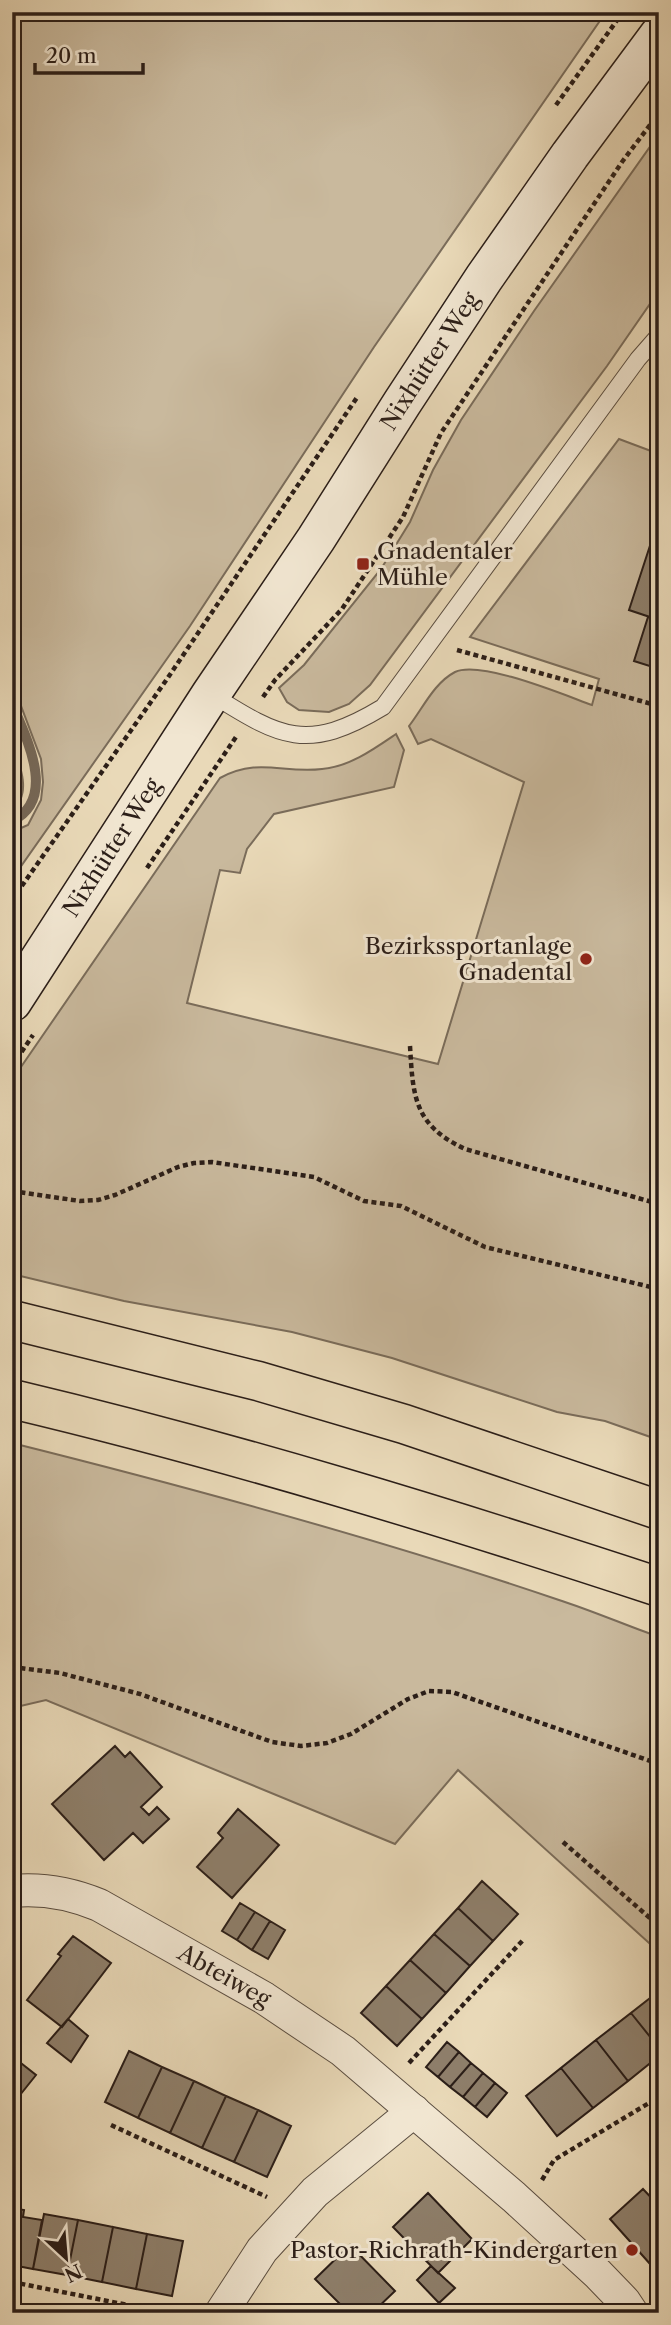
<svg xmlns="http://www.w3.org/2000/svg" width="671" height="2325" viewBox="0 0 671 2325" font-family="'Libre Caslon Text',serif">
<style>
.green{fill:#c9b99d;stroke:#7a6c5a;stroke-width:2}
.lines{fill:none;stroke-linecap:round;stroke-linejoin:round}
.stream{stroke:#766858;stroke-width:10}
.building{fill:#8e7f6b;stroke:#2b1e18;stroke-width:2}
.lane-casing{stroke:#5a4d40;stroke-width:18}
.street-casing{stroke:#5a4d40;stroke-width:34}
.secondary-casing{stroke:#2b1e18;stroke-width:41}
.highway-casing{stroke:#2b1e18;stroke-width:41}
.path{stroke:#2b1e18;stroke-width:4.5;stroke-dasharray:5 3.5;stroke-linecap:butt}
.lane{stroke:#f1e6d1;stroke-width:16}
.street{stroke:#f1e6d1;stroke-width:32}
.secondary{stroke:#f1e6d1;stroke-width:38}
.highway{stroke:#e9d9b8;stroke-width:38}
.poi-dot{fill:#8f2418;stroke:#f1e6d1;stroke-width:2.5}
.labels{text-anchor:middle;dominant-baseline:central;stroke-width:6;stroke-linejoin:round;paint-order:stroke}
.street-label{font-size:23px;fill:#2b1e18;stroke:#f1e6d1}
.poi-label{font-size:23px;fill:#2b1e18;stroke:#f1e6d1;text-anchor:end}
</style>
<rect width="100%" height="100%" fill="#e9d9b8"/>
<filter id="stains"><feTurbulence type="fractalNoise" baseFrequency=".00286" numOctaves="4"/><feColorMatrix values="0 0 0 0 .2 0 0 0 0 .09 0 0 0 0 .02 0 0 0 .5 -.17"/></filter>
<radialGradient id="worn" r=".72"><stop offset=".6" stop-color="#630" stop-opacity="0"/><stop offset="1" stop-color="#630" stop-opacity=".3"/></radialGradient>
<!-- green -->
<path class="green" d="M12 12H606L374 347 190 626 12 879V832L28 825 41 800 43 782 41 759 12 682Z
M659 134V295L652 301 607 366 370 685 349 704 329 712 299 710 287 702 279 688 304 665 381 569 410 522 433 470 461 420 534 311Z
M619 439 659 454V1440L605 1421 557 1412 392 1358 292 1332 124 1301 12 1274V1080L220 778C259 757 283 774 322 769 349 767 374 749 396 734L404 750 394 787 274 814 247 849 240 873 220 870 187 1003 438 1064 524 782 431 739 418 744 409 726C423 708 434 683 455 672 481 660 564 695 592 705L599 679 470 637Z
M12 744C19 762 33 795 12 809Z
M12 1443C196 1489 380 1539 559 1600 593 1611 625 1625 659 1637V1952L458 1770 395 1844 46 1700 12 1708Z"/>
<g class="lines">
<!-- stream -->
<path class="stream" d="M12 704C26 737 58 799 12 821"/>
</g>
<!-- building -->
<path class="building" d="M659 518V620L629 610Z
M648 617 659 620V669L634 661Z
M115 1746 125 1757 130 1752 162 1787 141 1807 149 1815 157 1807 169 1819 143 1843 133 1833 104 1860 52 1804Z
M238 1809 279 1845 232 1898 197 1867 223 1838 218 1833Z
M482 1881 518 1914 493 1941 458 1908Z
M240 1903 255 1912 237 1940 222 1931Z
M458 1908 493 1941 470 1966 434 1934Z
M255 1912 270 1921 252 1950 237 1940Z
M270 1921 285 1930 268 1959 252 1950Z
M434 1934 470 1966 446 1993 410 1960Z
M73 1936 111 1963 62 2027 27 2000 61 1956 58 1954Z
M410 1960 446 1993 422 2019 386 1986Z
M386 1986 422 2019 397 2046 361 2013Z
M659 1991V2048L631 2013Z
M631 2013 659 2048V2056L628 2081 596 2040Z
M68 2019 88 2036 71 2062 47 2043Z
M596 2040 628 2081 593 2108 561 2068Z
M447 2042 459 2052 438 2077 426 2067Z
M129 2051 162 2067 138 2118 105 2102Z
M459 2052 471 2063 450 2087 438 2077Z
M12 2056 36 2075 12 2105Z
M471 2063 483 2073 463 2097 450 2087Z
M162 2067 194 2081 170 2133 138 2118Z
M561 2068 593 2108 557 2136 526 2096Z
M483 2073 495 2083 475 2107 463 2097Z
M194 2081 226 2096 202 2148 170 2133Z
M495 2083 507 2093 487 2117 475 2107Z
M226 2096 258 2110 234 2162 202 2148Z
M258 2110 291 2126 267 2177 234 2162Z
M643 2189 659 2206V2274L610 2219Z
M428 2193 472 2239 438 2273 393 2227Z
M12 2208 24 2210 23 2217 42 2220 33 2269 12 2265Z
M44 2214 78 2220 67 2275 33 2269Z
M78 2220 113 2227 102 2282 67 2275Z
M113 2227 147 2234 136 2289 102 2282Z
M147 2234 183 2241 172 2296 136 2289Z
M350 2245 395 2291 372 2313H349L315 2279Z
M431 2266 455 2288 439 2303 417 2280Z"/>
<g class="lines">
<!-- lane casing -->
<g class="lane-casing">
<path id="lane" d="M211 694C281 738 307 753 383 707L638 359 659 335"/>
</g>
<!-- street casing -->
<g class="street-casing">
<g id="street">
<path id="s1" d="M12 1891C43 1888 70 1893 99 1905L264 1998 343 2051 514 2197 598 2274 624 2301 632 2313"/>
<path d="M221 2313 262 2250 315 2192 414 2111"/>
</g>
</g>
<!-- secondary casing -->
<g class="secondary-casing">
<g id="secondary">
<path id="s2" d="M12 1002 211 694 316 539 402 403 484 278 570 155 659 35"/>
</g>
</g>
<!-- highway casing -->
<g class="highway-casing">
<path id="highway" d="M12 1320 258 1381 404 1424 659 1510
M12 1399C231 1451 446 1517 659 1587"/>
</g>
<!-- path -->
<path class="path" d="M556 105 623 12
M457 650 659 706
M263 697 275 680 342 609 403 517 441 433 622 162 659 113
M147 868 236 737
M12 900 167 679 358 396
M410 1046C413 1097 414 1125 465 1149L659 1204
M12 1066 33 1035
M12 1191 80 1201 98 1200 115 1195 178 1167 194 1163 212 1162 314 1177 364 1201 401 1206 485 1247 659 1289
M12 1667 60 1673 140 1694 272 1742 301 1746 327 1743 351 1734 408 1699 429 1691 452 1692 659 1764
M563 1842 659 1926
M409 2063 524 1939
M111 2125 267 2197
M542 2180 554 2160 659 2097
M12 2282 168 2313"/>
<!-- lane -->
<use href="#lane" class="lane"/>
<!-- street -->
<use href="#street" class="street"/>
<!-- secondary -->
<use href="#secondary" class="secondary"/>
<!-- highway -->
<use href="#highway" class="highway"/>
</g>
<!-- markers -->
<g class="poi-dot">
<rect x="356" y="557" width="14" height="14" rx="3.5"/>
<circle cx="586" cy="959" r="7"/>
<circle cx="632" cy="2250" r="7"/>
</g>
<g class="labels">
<!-- street labels -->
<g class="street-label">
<text stroke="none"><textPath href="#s2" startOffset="765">Nixhütter Weg</textPath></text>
<text stroke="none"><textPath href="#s2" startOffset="184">Nixhütter Weg</textPath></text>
<text stroke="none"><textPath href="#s1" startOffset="233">Abteiweg</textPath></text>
</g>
<!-- poi labels -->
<g class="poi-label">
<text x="377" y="551" text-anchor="start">Gnadentaler<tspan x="377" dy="26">Mühle</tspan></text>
<text x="572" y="946">Bezirkssportanlage<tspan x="572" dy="26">Gnadental</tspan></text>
<text x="618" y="2250">Pastor-Richrath-Kindergarten</text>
</g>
</g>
<!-- margin -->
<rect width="671" height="2325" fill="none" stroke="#e9d9b8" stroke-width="42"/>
<rect x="14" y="14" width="643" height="2297" fill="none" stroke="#2b1e18" stroke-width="3.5"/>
<rect x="21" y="21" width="629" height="2283" fill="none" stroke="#2b1e18" stroke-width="2"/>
<!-- north arrow -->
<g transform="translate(66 2258) rotate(154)" stroke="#f1e6d1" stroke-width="5" paint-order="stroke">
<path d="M0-5L12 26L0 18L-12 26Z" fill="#2b1e18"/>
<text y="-10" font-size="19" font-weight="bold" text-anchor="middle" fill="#2b1e18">N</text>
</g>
<!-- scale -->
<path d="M35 63v10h108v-10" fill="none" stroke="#2b1e18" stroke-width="3.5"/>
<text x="46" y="63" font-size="21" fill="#2b1e18" stroke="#f1e6d1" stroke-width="5" paint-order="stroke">20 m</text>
<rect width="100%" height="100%" filter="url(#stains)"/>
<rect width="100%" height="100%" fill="url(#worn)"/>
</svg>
